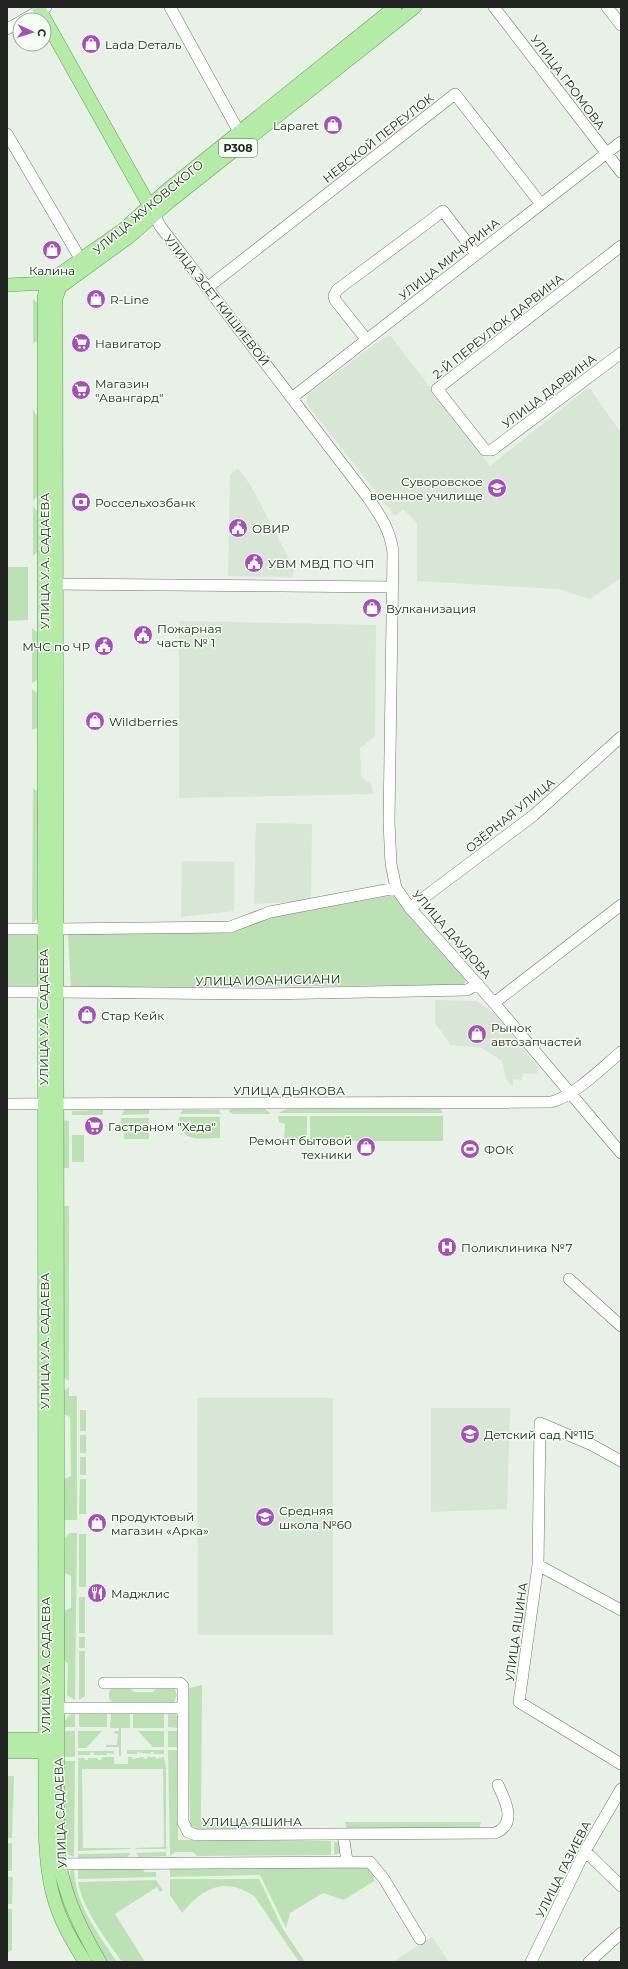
<svg xmlns="http://www.w3.org/2000/svg" width="628" height="1969" viewBox="0 0 628 1969" font-family="Montserrat,sans-serif">
<style>
.built{fill:#d8e6d5}
.green{fill:#bce1b4}
.lines{fill:none;stroke-linecap:round;stroke-linejoin:round}
.minor-casing{stroke:#6e766c;stroke-width:12}
.major-casing{stroke:#609e52;stroke-width:14}
.minor{stroke:#fff;stroke-width:11}
.major{stroke:#b4eca7;stroke-width:13}
.labels{text-anchor:middle;dominant-baseline:central;stroke-width:3;stroke-linejoin:round;paint-order:stroke}
.shield{fill:#f5fef3;stroke:#61655f;stroke-width:1}
.shield-label{font-size:11px;font-weight:bold;fill:#212420}
.poi-label{font-size:12px;fill:#212420;stroke:#f5fef3;text-anchor:start}
.street-label{font-size:12px;fill:#212420;stroke:#f5fef3}
</style>
<rect width="100%" height="100%" fill="#e8f1e6"/>
<!-- built -->
<path class="built" d="M390 335 490 466 589 387 621 433V578L590 599 559 589 417 581V523L403 509 395 516 306 403 308 394 376 343H378Z
M238 468 251 486 294 568 293 577 228 576 230 475Z
M179 621 376 625 375 736 360 748 361 777 372 785 373 794 179 798Z
M256 823 312 824 311 901 254 904Z
M182 861 234 862V911L181 917Z
M435 1000 477 1001 495 1014 538 1067 537 1074 523 1073 522 1080 513 1079V1087L506 1079 502 1061 482 1048 451 1045 435 1023Z
M197 1398H333V1635H198Z
M431 1408H510L507 1509 431 1512Z
M432 1937 449 1962H392Z"/>
<!-- green -->
<path class="green" d="M33 299 37 303V341L33 343Z
M33 410 37 416V497L33 501Z
M33 506 37 511V552L33 556Z
M7 567H28V620L7 621Z
M32 628 37 632V680L32 683Z
M32 689 37 693V728L32 730Z
M33 788 38 792 37 919 32 924Z
M394 895 465 977 466 980 463 985 71 988 68 934 232 932 269 918Z
M7 932H38V989H7Z
M130 1109H149V1114L122 1115 124 1110Z
M232 1109H265L271 1114H233L228 1111Z
M286 1109H440L443 1113H278Z
M103 1110V1115H72V1111Z
M183 1110H219L221 1114H180Z
M278 1116H307V1141H284L285 1124 279 1122Z
M310 1116H443V1141H310Z
M179 1117H220V1138C201 1138 179 1144 179 1117Z
M121 1118H149V1139H124V1126H121Z
M63 1120 69 1121V1168H63Z
M72 1135H84V1162H72Z
M64 1206H69V1381L63 1377Z
M69 1387V1396H77V1520H64V1479L71 1476 70 1417 64 1414V1391Z
M80 1410H86V1431H80Z
M80 1435H86V1453H80Z
M80 1457H86V1475H80Z
M80 1479H86V1514H79Z
M70 1533H77L75 1700 67 1695 68 1663 64 1661V1611L71 1608V1576L65 1573V1538Z
M79 1534H86V1587H79Z
M79 1597H85V1633H79Z
M79 1637H85V1648H79Z
M79 1651H85V1696L79 1700Z
M202 1685 201 1822H286L283 1830H280L277 1825H252L249 1830H194L190 1827 188 1691 190 1688Z
M112 1688H129L134 1692H153L157 1688H174L177 1695 174 1702H112L109 1699V1691Z
M75 1714V1727H65V1721L69 1715Z
M79 1714H107V1727H79Z
M111 1714H130V1728H121V1756H119V1747H106V1745H117L118 1734H115L114 1731H119V1728H110Z
M133 1714H164V1728H133Z
M168 1714H175L178 1717V1728L168 1727Z
M65 1731H75V1757H65Z
M78 1731H102L86 1748H78Z
M138 1731H164V1747H153Z
M168 1731H178V1747H168Z
M127 1750H164V1754H154V1752H151L150 1754 137 1752V1754H127Z
M168 1750H178V1840L331 1841V1855L197 1856 193 1852H175L170 1856Z
M78 1751H114V1754L107 1753V1755H94L93 1752 90 1753V1755H78Z
M102 1757H114V1764H128V1757H132V1759L144 1757V1759H147L148 1757H156V1759L164 1757 166 1768V1849H136V1848L164 1847 163 1769H82L83 1848H130L131 1849 78 1851V1758H84L85 1760H88V1758H98V1760H101Z
M65 1761H75L74 1857 69 1855 65 1849Z
M7 1776H14L12 1838H7Z
M345 1822H481L479 1830H347Z
M334 1841 340 1844V1853L334 1855Z
M7 1843H12V1871H7Z
M166 1852V1856L139 1857 136 1853Z
M131 1853 127 1857 78 1858V1854Z
M367 1866 374 1875V1881L344 1900 323 1893 290 1913 286 1928 260 1875 170 1877V1867Z
M141 1868 145 1872H156V1877L78 1879V1869Z
M74 1869C75 1905 98 1933 117 1962H106C93 1937 68 1900 70 1871Z
M7 1877H13L12 1904H7Z
M170 1879H259L283 1929 305 1962H299L255 1897C226 1876 203 1887 182 1913L170 1895Z
M156 1880 163 1890 160 1892 157 1887 115 1914 145 1962H122C105 1937 84 1912 78 1882Z
M7 1909H12V1950L7 1953Z"/>
<g class="lines">
<!-- minor casing -->
<g class="minor-casing">
<path id="minor" d="M170 7 239 132
M494 7 621 172
M607 7 621 25
M23 20 46 7
M7 29 20 22
M7 134 81 260
M155 216 160 226 183 256 366 495C379 514 390 528 393 552L389 822 391 864 396 888 410 908 494 1003 621 1153
M621 246 437 389 485 450H492L621 353
M207 288 455 94 541 204
M366 339 335 300 334 296 337 290 443 211 476 254
M293 397 621 142
M49 584 392 587
M410 908 534 815 621 737
M7 929H43
M56 929 230 927 270 912 396 888
M7 992H43
M57 992 267 994 467 990 478 984
M494 1003 621 905
M7 1104 551 1102C573 1097 603 1067 621 1052
M569 1279 621 1326
M621 1461 592 1445 540 1423 538 1565 519 1702 621 1764
M538 1565 621 1610
M104 1683H180L183 1686V1708
M58 1708H183V1822L188 1832 196 1835 495 1833C518 1824 505 1800 498 1785
M343 1834 347 1861
M585 1851 621 1886
M52 1864 370 1862 384 1879 420 1939
M531 1962 585 1851 621 1789
M589 1962 621 1933"/>
</g>
<!-- major casing -->
<g class="major-casing">
<path id="major" d="M38 7 153 212
M7 285 47 283 54 285
M60 287 56 298 58 1828C59 1840 58 1853 60 1865 66 1900 82 1931 100 1962
M60 287 129 237 169 202 415 7
M7 1739H54
M7 1752H54
M85 1962C72 1941 59 1919 53 1895 47 1873 46 1850 45 1828L44 298 47 283 124 229 167 190 395 7"/>
</g>
<!-- minor -->
<use href="#minor" class="minor"/>
<!-- major -->
<use href="#major" class="major"/>
</g>
<!-- icons -->
<defs>
<g id="shop-disc" transform="scale(1)"><circle r="9.5" fill="#a74ebb" stroke="#f5fef3"/><path d="M-5-2.5h2.3a2.7 3.5 0 0 1 5.4 0H5L5.5 6h-11ZM-1.5-2.5h3a1.5 2.3 0 0 0-3 0Z" fill="#fff"/></g>
<g id="supermarket-disc" transform="scale(1)"><circle r="9.5" fill="#a74ebb" stroke="#f5fef3"/><path d="M-6-5.5h2.5l.6 2H6L4.5 2H-2.5L-4.4-4H-6ZM-1.5 3.2a1.3 1.3 0 1 0 .1 0ZM3 3.2a1.3 1.3 0 1 0 .1 0Z" fill="#fff"/></g>
<g id="university-disc" transform="scale(1)"><circle r="9.5" fill="#a74ebb" stroke="#f5fef3"/><path d="M0-5L7-2L0 1L-7-2ZM-4 1L0 2.5L4 1V4Q0 6-4 4Z" fill="#fff"/></g>
<g id="bank-disc" transform="scale(1)"><circle r="9.5" fill="#a74ebb" stroke="#f5fef3"/><path d="M-6-4H6V4H-6ZM0-2.3a2.3 2.3 0 1 0 0 4.6a2.3 2.3 0 1 0 0-4.6Z" fill="#fff"/></g>
<g id="civic-disc" transform="scale(1)"><circle r="9.5" fill="#a74ebb" stroke="#f5fef3"/><path d="M-.6-6.5H3V-4.5H.6V-3L4-1V1h2V6H-6V1h2V-1L-.6-3ZM-1.2 2.5V6h2.4V2.5Z" fill="#fff"/></g>
<g id="stadium-disc" transform="scale(1)"><circle r="9.5" fill="#a74ebb" stroke="#f5fef3"/><path d="M0-5a6.5 5 0 1 0 0 10a6.5 5 0 1 0 0-10ZM-3.5-1.8h7v3.6h-7Z" fill="#fff"/></g>
<g id="hospital-disc" transform="scale(1)"><circle r="9.5" fill="#a74ebb" stroke="#f5fef3"/><path d="M-5-5h3v3.5h4V-5h3V5h-3V1.5h-4V5h-3Z" fill="#fff"/></g>
<g id="school-disc" transform="scale(1)"><circle r="9.5" fill="#a74ebb" stroke="#f5fef3"/><path d="M0-5L7-2L0 1L-7-2ZM-4 1L0 2.5L4 1V4Q0 6-4 4Z" fill="#fff"/></g>
<g id="restaurant-disc" transform="scale(1)"><circle r="9.5" fill="#a74ebb" stroke="#f5fef3"/><path d="M-5-6h1v4h1v-4h1v4h1v-4h1v5L-1.5 .5V6h-2V.5L-5-1ZM5-6V6H3V1.5H1.5Q1.5-4 5-6Z" fill="#fff"/></g>
</defs>
<g fill-rule="evenodd">
<use href="#shop-disc" x="91" y="44"/>
<use href="#shop-disc" x="333" y="125"/>
<use href="#shop-disc" x="52" y="250"/>
<use href="#shop-disc" x="96" y="299"/>
<use href="#supermarket-disc" x="81" y="343"/>
<use href="#supermarket-disc" x="81" y="390"/>
<use href="#university-disc" x="497" y="488"/>
<use href="#bank-disc" x="81" y="502"/>
<use href="#civic-disc" x="238" y="528"/>
<use href="#civic-disc" x="254" y="563"/>
<use href="#shop-disc" x="372" y="608"/>
<use href="#civic-disc" x="143" y="635"/>
<use href="#civic-disc" x="104" y="646"/>
<use href="#shop-disc" x="95" y="721"/>
<use href="#shop-disc" x="87" y="1015"/>
<use href="#shop-disc" x="477" y="1034"/>
<use href="#supermarket-disc" x="94" y="1126"/>
<use href="#shop-disc" x="366" y="1147"/>
<use href="#stadium-disc" x="470" y="1149"/>
<use href="#hospital-disc" x="447" y="1247"/>
<use href="#school-disc" x="470" y="1434"/>
<use href="#school-disc" x="265" y="1517"/>
<use href="#shop-disc" x="97" y="1523"/>
<use href="#restaurant-disc" x="97" y="1593"/>
</g>
<g class="labels">
<!-- shield labels -->
<rect class="shield" x="219" y="139" width="38" height="18" rx="3"/>
<g class="shield-label">
<text x="238" y="148">P308</text>
</g>
<!-- poi labels -->
<g class="poi-label">
<text x="105" y="44">Lada Dеталь</text>
<text x="319" y="125" text-anchor="end">Laparet</text>
<text x="52" y="270" text-anchor="middle">Калина</text>
<text x="110" y="299">R-Line</text>
<text x="95" y="343">Навигатор</text>
<text x="95" y="383">Магазин<tspan x="95" dy="14">"Авангард"</tspan></text>
<text x="483" y="481" text-anchor="end">Суворовское<tspan x="483" dy="14">военное училище</tspan></text>
<text x="95" y="502">Россельхозбанк</text>
<text x="252" y="528">ОВИР</text>
<text x="268" y="563">УВМ МВД ПО ЧП</text>
<text x="386" y="608">Вулканизация</text>
<text x="157" y="628">Пожарная<tspan x="157" dy="14">часть № 1</tspan></text>
<text x="90" y="646" text-anchor="end">МЧС по ЧР</text>
<text x="109" y="721">Wildberries</text>
<text x="101" y="1015">Стар Кейк</text>
<text x="491" y="1027">Рынок<tspan x="491" dy="14">автозапчастей</tspan></text>
<text x="108" y="1126">Гастраном "Хеда"</text>
<text x="352" y="1140" text-anchor="end">Ремонт бытовой<tspan x="352" dy="14">техники</tspan></text>
<text x="484" y="1149">ФОК</text>
<text x="461" y="1247">Поликлиника №7</text>
<text x="484" y="1434">Детский сад №115</text>
<text x="279" y="1510">Средняя<tspan x="279" dy="14">школа №60</tspan></text>
<text x="111" y="1516">продуктовый<tspan x="111" dy="14">магазин «Арка»</tspan></text>
<text x="111" y="1593">Маджлис</text>
</g>
<!-- street labels -->
<g class="street-label">
<text transform="translate(568 82) rotate(53)">УЛИЦА ГРОМОВА</text>
<text transform="translate(378 138) rotate(-38)">НЕВСКОЙ ПЕРЕУЛОК</text>
<text transform="translate(148 207) rotate(-40)">УЛИЦА ЖУКОВСКОГО</text>
<text transform="translate(449 259) rotate(-38)">УЛИЦА МИЧУРИНА</text>
<text transform="translate(217 300) rotate(52)">УЛИЦА ЭСЕТ КИШИЕВОЙ</text>
<text transform="translate(498 326) rotate(-38)">2-Й ПЕРЕУЛОК ДАРВИНА</text>
<text transform="translate(549 391) rotate(-37)">УЛИЦА ДАРВИНА</text>
<text transform="translate(44 561) rotate(-90)">УЛИЦА У.А. САДАЕВА</text>
<text transform="translate(510 815) rotate(-39)">ОЗЁРНАЯ УЛИЦА</text>
<text transform="translate(452 934) rotate(49)">УЛИЦА ДАУДОВА</text>
<text transform="translate(268 980) rotate(-1)">УЛИЦА ИОАНИСИАНИ</text>
<text transform="translate(43 1017) rotate(-90)">УЛИЦА У.А. САДАЕВА</text>
<text x="289" y="1090">УЛИЦА ДЬЯКОВА</text>
<text transform="translate(44 1341) rotate(-90)">УЛИЦА У.А. САДАЕВА</text>
<text transform="translate(516 1632) rotate(-82)">УЛИЦА ЯШИНА</text>
<text transform="translate(45 1665) rotate(-90)">УЛИЦА У.А. САДАЕВА</text>
<text transform="translate(60 1813) rotate(-92)">УЛИЦА САДАЕВА</text>
<text x="252" y="1821">УЛИЦА ЯШИНА</text>
<text transform="translate(563 1869) rotate(-63)">УЛИЦА ГАЗИЕВА</text>
</g>
</g>
<!-- border -->
<rect width="628" height="1969" fill="none" stroke="#212420" stroke-width="16"/>
<!-- north arrow -->
<g transform="translate(32 32) rotate(94)"><circle r="19" fill="#f5fef3" stroke="#a0a79f"/>
<path d="M0-3L7 15L0 10L-7 15Z" fill="#a74ebb"/>
<text y="-6" font-size="11" font-weight="bold" text-anchor="middle" fill="#212420">С</text>
</g>
</svg>
